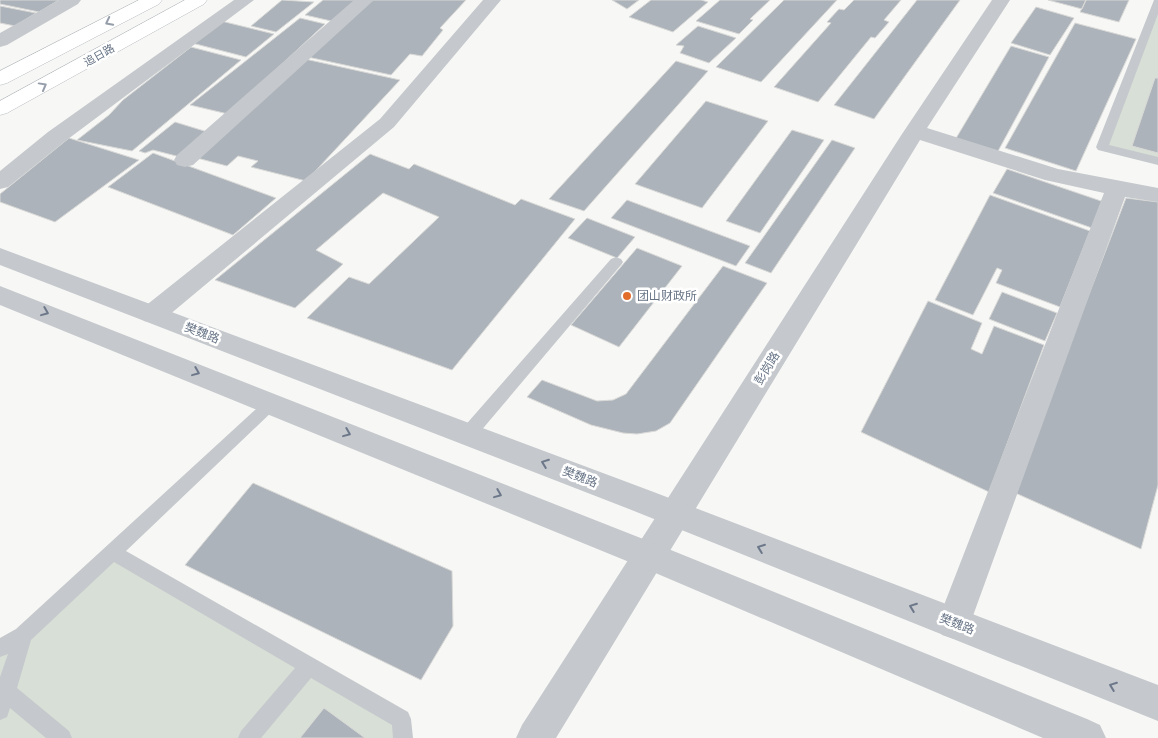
<svg xmlns="http://www.w3.org/2000/svg" width="1158" height="738" viewBox="0 0 1158 738" font-family="'Public Sans','Noto Sans SC',sans-serif">
<style>
.green{fill:#d8dfd6}
.building{fill:#acb3ba;stroke:#d9d9d7}
.lines{fill:none;stroke-linecap:round;stroke-linejoin:round}
.secondary-casing{stroke:#b8bbc1;stroke-width:1}
.service{fill:#c5c8cc;fill-rule:evenodd}
.minor{fill:#c5c8cc;fill-rule:evenodd}
.tertiary{fill:#c5c8cc;fill-rule:evenodd}
.secondary{fill:#fff;fill-rule:evenodd}
.oneway{stroke:#959eaa}
.oneway2{stroke:#6c788a}
.poi-dot{fill:#e26d2a;stroke:#fff;stroke-width:2}
.labels{text-anchor:middle;dominant-baseline:central;stroke-width:5;stroke-linejoin:round;paint-order:stroke}
.far-street-label{font-size:11px;fill:#677486;stroke:#fff}
.poi-label{font-size:12px;fill:#677486;stroke:#fff;text-anchor:start}
.street-label{font-size:12px;fill:#677486;stroke:#fff}
</style>
<rect width="100%" height="100%" fill="#f7f8f5"/>
<!-- green -->
<path class="green" d="M1158 1V161L1102 147Z
M112 552 401 719 403 738H0V648Z"/>
<!-- building -->
<path class="building" d="M0 0H59L39 12 0 4Z
M282 0 314 2 276 32 251 26Z
M323 0H357L331 21 305 15Z
M368 0H466L440 28 443 30 422 56 410 54 391 75 303 56Z
M612 0H639L627 9Z
M651 0H701L708 2 673 32 629 17Z
M720 0H770L750 19 753 20 739 34 696 21Z
M784 0H837L761 82 716 67Z
M854 0H901L884 20 889 22 875 38 871 37 818 102 774 87 831 23 827 22 839 9 844 10Z
M917 0H960L874 119 834 105Z
M1048 0H1086L1082 9Z
M1086 0H1129L1119 22 1080 12Z
M0 6 36 13 15 26 0 23Z
M1036 7 1074 18 1050 55 1011 43Z
M300 18 325 24 228 114 190 105Z
M217 20 274 34 246 57 188 42Z
M1075 23 1136 39 1076 171 1005 148Z
M698 26 736 38 709 63 680 53 684 46 676 45Z
M1011 46 1049 57 997 153 955 140Z
M191 47 241 60 132 151 77 140 109 115 123 100Z
M305 59 400 80 306 181 251 167 258 161 238 156 227 166 197 158Z
M676 61 708 71 584 211 549 199Z
M1155 78H1158V153L1132 146Z
M706 101 768 121 702 208 635 184Z
M175 122 214 134 184 158 153 150 145 153 139 151Z
M792 130 824 140 760 233 726 221Z
M69 138 139 160 55 222 0 202V194Z
M832 140 855 148 771 273 745 263Z
M153 153 276 198 233 235 108 187Z
M370 154 409 169 414 164 515 205 521 199 575 219 452 370 307 318 349 277 369 284 439 217 383 193 316 250 343 264 295 308 215 280Z
M1007 169 1104 202 1092 228 993 193Z
M990 195 1090 231 1060 307 996 283 1002 270 997 268 973 315 935 300Z
M1126 198 1158 202V485L1141 549 1013 492Z
M627 200 750 246 736 266 611 218Z
M587 218 635 237 617 258 568 238Z
M637 248 682 266 619 347 571 325Z
M723 266 767 283 670 423 656 431 637 434 623 433 591 425 527 397 542 380 597 401 613 400 626 394Z
M1002 292 1057 313 1045 341 989 319Z
M928 301 982 323 971 349 982 354 994 326 1044 345 989 492 861 432Z
M253 483 452 571 453 626 421 680 185 565Z
M324 708 365 738H300Z"/>
<g class="lines">
<!-- secondary casing -->
<g class="secondary-casing">
<path id="secondary" d="M139 0H162L159 4 7 83 0 85V71Z
M185 0H207L204 4 7 113 0 115V101Z"/>
</g>
<!-- service -->
<path class="service" d="M1154 0H1158V14L1109 145 1158 157V165L1098 150 1096 147Z
M616 257 621 259 623 262 621 265 474 439 468 440 462 439 460 434 462 429 611 259Z
M272 397 277 399 280 403 277 407 126 551 408 712 411 719 413 738H393L392 725 311 678 261 738H238L241 731 295 668 114 562 31 640 17 688 69 731 72 738H46L10 708 7 717 0 720V677L8 654 0 657V638L16 629 267 399Z"/>
<!-- minor -->
<path class="minor" d="M59 0H81L78 4 7 45 0 47V33Z
M234 0H254L64 142 8 187 0 189V171L48 132Z
M354 0H374L193 165 185 167 177 165 174 160 177 155Z
M483 0H501L394 127 162 321 153 323 144 321 140 314 144 307 380 119Z
M992 0H1010L927 128 1058 169 1158 188V202L1125 197 966 635 954 639 942 635 937 623 1104 193 1045 180 920 140 556 738H516L522 725 902 134Z"/>
<!-- tertiary -->
<path class="tertiary" d="M0 248 651 491 1158 685V721L629 509 0 265Z
M0 286 661 546 1087 719 1100 725 1106 738H1043L639 566 0 305Z"/>
<!-- secondary -->
<use href="#secondary" class="secondary"/>
</g>
<!-- one-way arrows -->
<defs><path id="oneway-chevron" d="M-2-3.5L2.5 0L-2 3.5" fill="none" stroke-width="1.6" stroke-linecap="round" stroke-linejoin="round" transform="scale(1.25)"/></defs>
<g class="oneway">
<use href="#oneway-chevron" transform="translate(109 22) rotate(153)"/>
<use href="#oneway-chevron" transform="translate(43 86) rotate(-29)"/>
</g>
<g class="oneway2">
<use href="#oneway-chevron" transform="translate(45 312) rotate(22)"/>
<use href="#oneway-chevron" transform="translate(196 372) rotate(22)"/>
<use href="#oneway-chevron" transform="translate(347 433) rotate(22)"/>
<use href="#oneway-chevron" transform="translate(545 463) rotate(-159)"/>
<use href="#oneway-chevron" transform="translate(498 494) rotate(22)"/>
<use href="#oneway-chevron" transform="translate(761 548) rotate(-159)"/>
<use href="#oneway-chevron" transform="translate(913 607) rotate(-159)"/>
<use href="#oneway-chevron" transform="translate(1113 686) rotate(-159)"/>
</g>
<!-- markers -->
<circle class="poi-dot" cx="627" cy="296" r="5"/>
<g class="labels">
<!-- far-street labels -->
<g class="far-street-label">
<text transform="translate(99 55) rotate(-29)">追日路</text>
</g>
<!-- poi labels -->
<g class="poi-label">
<text x="637" y="296">团山财政所</text>
</g>
<!-- street labels -->
<g class="street-label">
<text transform="translate(202 333) rotate(21)">樊魏路</text>
<text transform="translate(767 368) rotate(-58)">彭岗路</text>
<text transform="translate(580 477) rotate(21)">樊魏路</text>
<text transform="translate(957 624) rotate(21)">樊魏路</text>
</g>
</g>
</svg>
